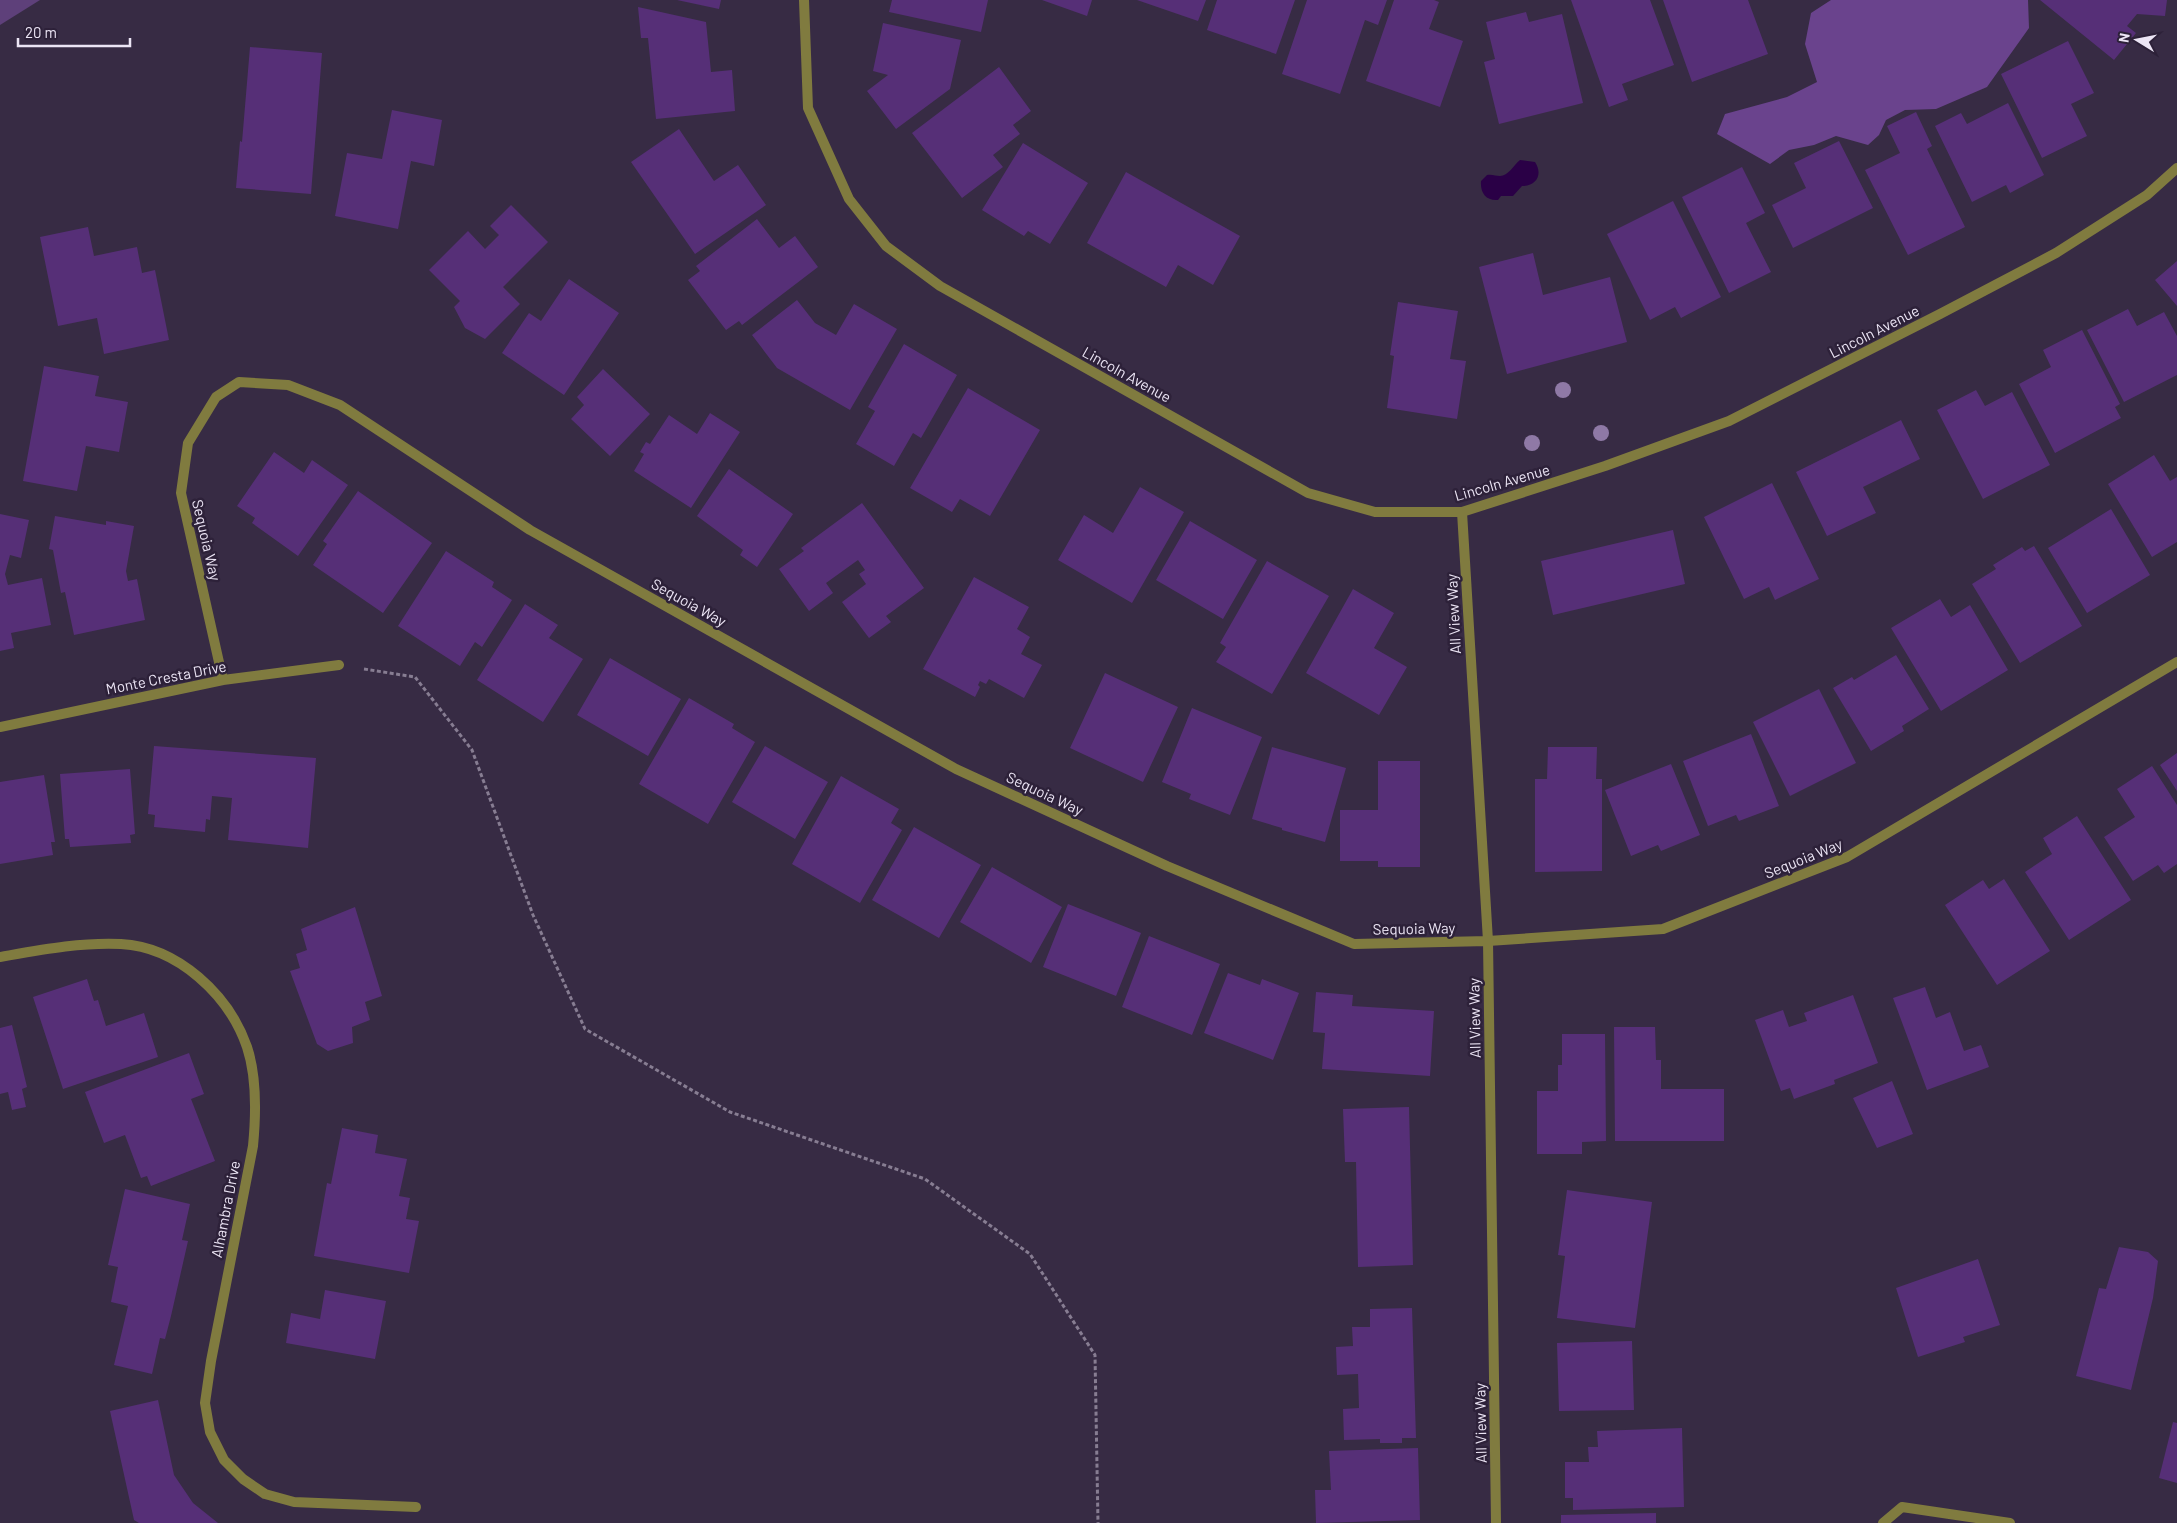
<svg xmlns="http://www.w3.org/2000/svg" width="2177" height="1523" viewBox="0 0 2177 1523" font-family="Barlow,sans-serif">
<style>
.green{fill:#5e407a}
.forest{fill:#6a438d}
.water{fill:#2a0046}
.building{fill:#562f77}
.lines{fill:none;stroke-linecap:round;stroke-linejoin:round}
.path{stroke:#877d92;stroke-width:3;stroke-dasharray:4 2.5;stroke-linecap:butt}
.minor{stroke:#807b3f;stroke-width:10}
.tree{fill:#8f79a6}
.labels{text-anchor:middle;dominant-baseline:central;stroke-width:5;stroke-linejoin:round;paint-order:stroke}
.street-label{font-size:15px;fill:#ece5f5;stroke:#2d2139}
</style>
<rect width="100%" height="100%" fill="#372b44"/>
<!-- green -->
<path class="green" d="M0 0H40L0 25Z"/>
<!-- forest -->
<path class="forest" d="M1831 0H2028L2029 28 1987 87 1936 109 1905 110 1886 120 1879 135 1868 145 1836 136 1814 145 1789 150 1770 164 1717 134 1725 114 1787 97 1817 82 1805 44 1811 13Z"/>
<!-- water -->
<path class="water" d="M1520 160 1535 162C1543 174 1537 186 1522 186L1513 196H1501L1498 200C1486 201 1480 193 1481 181L1487 175C1492 174 1496 176 1500 176 1508 176 1514 165 1520 160Z"/>
<!-- building -->
<path class="building" d="M677 0H721L719 9Z
M892 0H988L981 32 889 12Z
M1042 0H1092L1087 16Z
M1137 0H1206L1198 21Z
M1217 0H1295L1276 54 1207 30Z
M1307 0H1387L1378 25 1365 20 1340 94 1282 74Z
M1394 0H1434L1439 2 1429 29 1463 41 1440 107 1366 81Z
M1571 0H1650L1674 65 1622 84 1628 100 1609 107Z
M1663 0H1748L1768 54 1692 82Z
M2040 0H2167L2165 16 2137 14 2127 26 2136 33 2114 60Z
M638 7 706 22 711 72 732 70 735 111 656 119 648 38H641Z
M1526 12 1529 22 1562 14 1583 103 1499 124 1484 62 1495 59 1486 22Z
M883 23 961 40 950 89 896 129 867 91 888 75 873 71Z
M2068 41 2094 93 2071 104 2087 136 2042 158 2001 74Z
M250 47 322 53 311 194 236 188 240 141 242 142Z
M999 67 1031 111 1013 125 1020 134 993 155 1003 167 962 198 912 133Z
M2008 103 2044 175 2010 193 2006 185 1972 202 1935 126 1961 113 1967 124Z
M392 110 442 120 434 166 411 161 398 229 335 216 347 153 382 159Z
M1916 112 1932 146 1927 149 1965 227 1908 255 1865 170 1900 153 1887 126Z
M679 129 714 181 738 165 766 205 695 254 631 162Z
M1839 141 1873 208 1793 248 1772 205 1806 188 1794 163Z
M1023 143 1088 183 1050 244 1028 231 1024 236 982 210Z
M1742 167 1765 213 1746 223 1771 272 1729 293 1682 197Z
M1126 172 1240 236 1213 285 1178 265 1166 287 1087 243Z
M1673 201 1721 297 1681 318 1675 307 1650 320 1607 234Z
M511 205 548 242 503 287 520 304 485 339 465 328 454 307 460 301 429 270 468 231 485 249 499 235 490 226Z
M757 219 779 248 795 236 818 267 742 325 739 321 726 330 688 280 700 271 696 266Z
M88 227 94 256 137 247 142 273 155 270 169 340 104 354 97 318 58 326 40 237Z
M1533 253 1543 295 1610 277 1627 342 1507 374 1479 267Z
M2177 261V306L2155 280Z
M569 279 619 313 564 395 502 353 529 313 541 321Z
M797 300 815 323 836 335 854 304 897 329 850 410 777 368 752 335Z
M1398 302 1458 311 1450 359 1466 361 1457 419 1387 408 1394 356 1390 355Z
M2128 309 2137 326 2164 312 2177 336V375L2124 402 2087 330Z
M2082 330 2120 404 2115 407 2121 418 2055 453 2019 384 2051 367 2043 350Z
M904 344 957 375 921 438 913 433 894 466 856 444 875 411 868 407Z
M44 366 99 376 95 396 128 402 119 452 86 446 77 491 23 481Z
M603 369 650 414 610 456 571 419 584 405 577 397Z
M968 388 1040 430 990 516 960 499 952 512 910 488Z
M1976 390 1985 406 2012 392 2050 465 1983 499 1937 410Z
M710 413 740 432 691 508 634 471 644 454 640 452 646 442 650 444 669 415 697 434Z
M1901 420 1920 459 1863 487 1876 513 1827 536 1796 472Z
M274 452 304 473 312 460 348 485 298 556 252 523 255 518 237 506Z
M2154 455 2170 481 2177 477V542L2152 557 2108 484Z
M729 469 793 514 757 567 740 555 743 550 697 516Z
M1772 483 1819 579 1775 600 1769 587 1744 599 1704 517Z
M1140 487 1184 512 1132 603 1058 560 1084 515 1113 533Z
M358 491 432 543 383 613 313 565 327 544 323 541Z
M862 503 924 588 886 616 891 622 869 638 842 602 866 584 859 574 865 570 858 560 826 583 833 593 809 611 779 569 804 551 801 548Z
M2111 509 2150 575 2087 613 2048 548Z
M0 514 29 520 21 558 10 555 5 574 8 585 42 578 51 625 11 633 14 648 0 651Z
M55 516 106 525V521L134 526 126 571 128 581 137 579 145 620 74 635 65 592 61 593 53 550 49 549Z
M1190 521 1257 560 1223 619 1156 580Z
M1673 530 1685 584 1553 615 1541 561Z
M2034 546 2082 626 2020 663 1972 584 1996 569 1993 565 2022 547 2025 551Z
M446 551 494 582 492 587 512 600 482 647 475 642 460 666 398 626Z
M1267 561 1329 596 1272 694 1216 662 1226 647 1220 643Z
M974 577 1029 607 1017 629 1030 637 1021 654 1042 665 1024 698 989 679 986 684 980 681 978 685 980 687 975 697 923 669Z
M1353 589 1394 613 1374 648 1407 667 1379 715 1306 673Z
M1940 599 1951 617 1970 605 2008 670 1941 711 1891 628Z
M525 604 558 625 549 638 583 659 543 722 477 680Z
M1896 655 1929 709 1902 726 1904 731 1871 751 1833 688 1852 677 1854 680Z
M610 658 681 699 648 756 577 715Z
M1105 673 1178 707 1143 782 1070 748Z
M1819 689 1856 763 1790 796 1753 722Z
M689 698 734 724 732 728 755 742 708 824 639 784Z
M1192 708 1262 737 1230 815 1189 799 1191 794 1162 782Z
M1751 734 1779 806 1739 821 1736 815 1708 826 1683 761Z
M154 746 316 758 308 848 228 840 232 798 212 796 210 820 206 819 205 832 154 827 155 815 148 814Z
M765 746 828 782 795 839 732 802Z
M1272 747 1346 768 1325 842 1282 830V828L1252 819Z
M1548 747H1597L1596 779H1602V871L1535 872V779H1547Z
M2177 753V791L2160 765Z
M1378 761H1420V867H1378V861H1340V810H1378Z
M1671 764 1700 835 1661 851 1658 845 1631 856 1605 790Z
M2152 766 2177 805V864L2164 873 2158 865 2133 881 2104 837 2135 817 2117 789Z
M130 769 135 834 130 835 131 843 70 847 69 839H65L60 774Z
M44 775 55 842H51L53 855 0 864V782Z
M841 776 899 809 891 823 902 830 860 903 792 864Z
M2077 816 2131 900 2069 940 2025 872 2052 854 2043 838Z
M914 827 981 865 939 938 872 900Z
M992 867 1062 907 1031 963 960 922Z
M2004 879 2050 951 1997 985 1945 905 1983 880 1989 889Z
M1068 904 1141 933 1116 996 1043 967Z
M355 907 382 996 365 1002 370 1020 352 1027 353 1043 328 1051 317 1044 290 971 300 968 296 954 307 950 301 929Z
M1149 936 1220 964 1192 1035 1122 1007Z
M1228 973 1260 985 1262 979 1299 993 1273 1060 1204 1033Z
M87 979 94 1001 98 1000 106 1026 144 1013 158 1057 63 1089 33 997Z
M1925 987 1936 1018 1950 1012 1964 1051 1981 1045 1989 1067 1927 1090 1893 998Z
M1316 992 1353 995 1352 1006 1434 1011 1430 1076 1322 1069 1325 1033 1313 1032Z
M1853 995 1878 1063 1834 1080 1835 1084 1794 1099 1790 1088 1781 1091 1755 1020 1783 1010 1789 1027 1807 1021 1804 1013Z
M12 1025 27 1087 22 1089 26 1107 12 1110 8 1092 0 1094V1028Z
M1614 1027H1655L1656 1060H1661V1089H1724V1141H1615Z
M1562 1034H1605L1606 1141 1582 1142V1154H1537V1091H1558V1065H1562Z
M189 1053 204 1094 191 1099 215 1161 151 1186 147 1176 141 1178 125 1135 104 1143 85 1092Z
M1892 1081 1913 1134 1877 1148 1853 1098Z
M1409 1107 1413 1265 1358 1267 1356 1162H1345L1343 1109Z
M342 1128 378 1135 375 1153 407 1159 399 1196 410 1198 406 1219 419 1221 409 1273 314 1256 327 1183 331 1184Z
M125 1189 190 1204 182 1240 188 1241 171 1316 165 1339 160 1338 152 1374 114 1365 128 1306 111 1302 118 1267 108 1265Z
M1567 1190 1652 1202 1635 1328 1557 1318 1565 1256 1558 1255Z
M2119 1247 2148 1252 2158 1261 2153 1298 2131 1390 2076 1376 2099 1288 2106 1289Z
M1978 1259 2000 1325 1963 1337 1965 1342 1918 1357 1896 1288Z
M325 1290 386 1301 375 1359 286 1343 291 1313 320 1319Z
M1412 1308 1416 1438H1402V1443H1380V1439L1344 1440 1343 1409 1359 1408 1358 1374 1337 1375 1336 1347 1353 1346 1352 1327H1370V1309Z
M1632 1341 1634 1410 1559 1411 1557 1343Z
M158 1400 174 1475 193 1503 218 1523H139L134 1520 110 1411Z
M2173 1422 2177 1423V1483L2159 1478Z
M1682 1428 1684 1507 1573 1510V1498H1565V1462H1589L1588 1447H1598L1597 1431Z
M1418 1448 1420 1520 1316 1523 1315 1490H1331L1329 1451Z
M1656 1513V1523H1561V1515Z"/>
<g class="lines">
<!-- path -->
<path class="path" d="M364 669 415 677 472 750 533 915 585 1029 730 1112 925 1179 1030 1254 1095 1355 1098 1523"/>
<!-- minor -->
<path class="minor" d="M804 0 808 108 849 199 886 246 940 286 1308 493 1375 512H1462L1605 466 1729 421 1940 314 2056 253 2147 195 2177 168
M1462 512 1488 941 1496 1523
M223 680 181 493 188 443 216 397 239 382 288 385 340 405 530 530 956 769 1167 866 1354 944 1488 941 1663 929 1847 857 2177 662
M0 727 223 680 339 665
M0 957C40 950 81 942 121 944 178 947 229 995 247 1047 257 1077 256 1115 253 1146L211 1361 205 1403 210 1432 224 1460 243 1479 265 1494 294 1502 416 1507
M1883 1523 1902 1507 2010 1523"/>
</g>
<!-- trees -->
<g class="tree">
<circle cx="1563" cy="390" r="8"/>
<circle cx="1601" cy="433" r="8"/>
<circle cx="1532" cy="443" r="8"/>
</g>
<g class="labels">
<!-- street labels -->
<g class="street-label">
<text transform="translate(1874 331) rotate(-27)">Lincoln Avenue</text>
<text transform="translate(1127 374) rotate(29)">Lincoln Avenue</text>
<text transform="translate(1502 482) rotate(-16)">Lincoln Avenue</text>
<text transform="translate(207 540) rotate(77)">Sequoia Way</text>
<text transform="translate(689 602) rotate(29)">Sequoia Way</text>
<text transform="translate(1453 614) rotate(-93)">All View Way</text>
<text transform="translate(166 677) rotate(-11)">Monte Cresta Drive</text>
<text transform="translate(1045 793) rotate(25)">Sequoia Way</text>
<text transform="translate(1803 858) rotate(-22)">Sequoia Way</text>
<text transform="translate(1414 928) rotate(-1)">Sequoia Way</text>
<text transform="translate(1474 1018) rotate(-91)">All View Way</text>
<text transform="translate(225 1209) rotate(-79)">Alhambra Drive</text>
<text transform="translate(1480 1423) rotate(-91)">All View Way</text>
</g>
</g>
<!-- north arrow -->
<g transform="translate(2137 40) rotate(280)" stroke="#2d2139" stroke-width="4" paint-order="stroke">
<path d="M0-4L9 19L0 12L-9 19Z" fill="#ece5f5"/>
<text y="-8" font-size="14" font-weight="bold" text-anchor="middle" fill="#ece5f5">N</text>
</g>
<!-- scale -->
<path d="M18 38v8h112v-8" fill="none" stroke="#ece5f5" stroke-width="2.5"/>
<text x="25" y="38" font-size="15" fill="#ece5f5" stroke="#2d2139" stroke-width="4" paint-order="stroke">20 m</text>
</svg>
